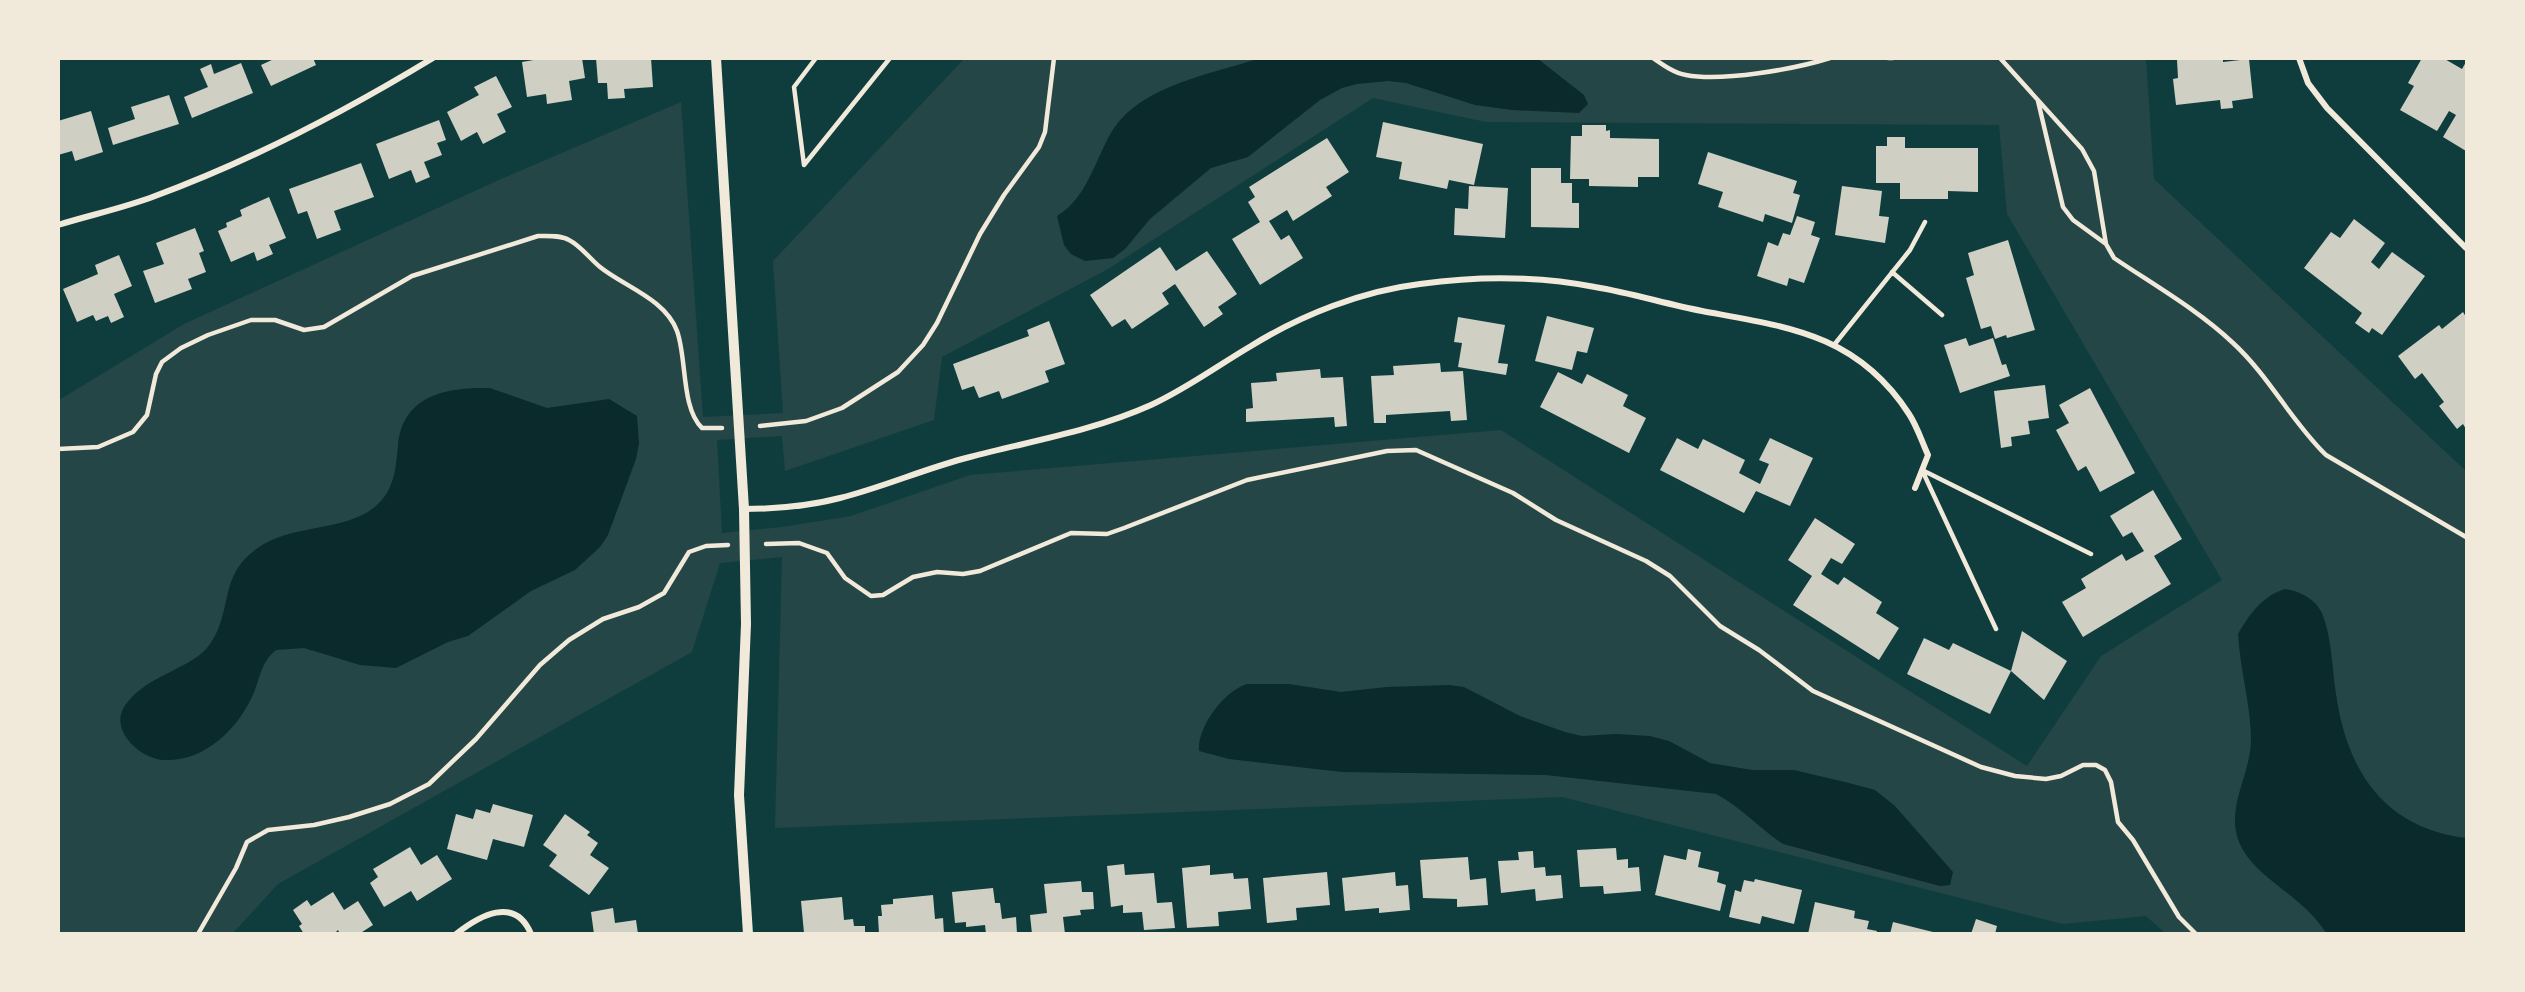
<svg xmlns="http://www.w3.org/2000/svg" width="2525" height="992" viewBox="0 0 2525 992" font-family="'PT Sans',sans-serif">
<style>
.green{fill:#244646;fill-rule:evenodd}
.water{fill:#0a2a2b}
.building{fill:#cfcfc3}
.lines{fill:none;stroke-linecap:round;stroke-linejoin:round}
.service{stroke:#f1e9da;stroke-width:4.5}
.minor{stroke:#f1e9da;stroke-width:6}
.tertiary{stroke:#f1e9da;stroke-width:10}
</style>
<rect width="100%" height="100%" fill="#0f3d3e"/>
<!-- green -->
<path class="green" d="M964 59H2146L2154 179 2466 471V933H2165L2146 916 2063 924 1562 797 775 828 782 557 720 563 692 652 278 884 233 933 59 934V400L184 324 501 179 681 102 703 417 783 413 773 261ZM1373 98 1486 122 1999 125 2007 214 2222 580 2101 656 2027 766 1501 430 970 475 851 516 782 527 722 533 717 440 782 436 785 471 934 420 942 357 1108 269Z"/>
<!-- water -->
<path class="water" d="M1257 59H1538L1584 95 1588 104 1579 113 1512 110 1475 105 1406 83 1388 81 1357 84 1342 88 1320 100 1248 157 1211 168 1150 219 1125 249 1113 258 1085 261 1071 254 1064 245 1057 216C1088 198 1096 156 1114 128 1143 85 1212 74 1257 59Z
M490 388 547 408 609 399 637 416 639 443 636 459 608 535 600 547 575 570 531 591 468 636 448 642 396 668 360 665 304 648 276 650C263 660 260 675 255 690 246 712 231 733 211 746 198 755 181 761 164 760 140 759 107 729 126 704 148 674 193 669 210 644 235 608 216 572 264 544 298 524 350 531 378 504 395 488 396 466 398 445 403 395 446 387 490 388Z
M2285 589C2299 591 2315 598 2322 613 2332 638 2332 668 2336 694 2347 771 2384 828 2466 838V933H2326C2304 897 2261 881 2243 850 2221 812 2251 778 2251 739 2251 707 2240 669 2238 634 2249 615 2262 596 2285 589Z
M1247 684H1289L1341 692 1387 687 1449 685 1464 687 1520 716 1565 732 1582 736 1616 734 1650 736 1669 741 1710 763 1752 770H1794L1849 783 1875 790 1895 806 1953 872 1950 885 1940 886 1783 844C1759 828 1741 807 1716 794L1546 775 1342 772 1229 759 1199 751C1197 727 1224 691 1247 684Z"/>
<!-- building -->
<path class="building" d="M276 58H313L316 65 271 86 261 65Z
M545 58H582L585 78 569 81 572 100 547 104 546 94 527 97 522 62Z
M596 58H651L653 87 624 89 625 98 608 99 607 83H598Z
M2190 58H2223V62L2249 59 2253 98 2232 101 2233 108 2221 109 2220 100 2176 105 2173 79 2178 78 2177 60Z
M2422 58H2443L2462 69 2466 62V151L2443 137 2456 115 2449 111 2437 131 2400 110 2414 86 2408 83Z
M241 63 253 93 192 118 184 97 208 87 200 69 211 64 214 74Z
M496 76 512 107 497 114 506 132 483 144 477 132 461 141 447 112 479 95 474 87Z
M169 95 179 124 113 145 108 128 135 119 131 107Z
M91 111 103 152 75 161 72 151 58 155V121Z
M439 120 446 140 437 143 442 155 424 162 430 177 416 183 411 170 389 179 376 144Z
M1383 122 1483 144 1474 185 1449 180 1447 189 1399 179 1402 162 1376 157Z
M1582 125H1606V131L1610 130V138L1659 139V177H1638V187L1589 186V179H1570L1571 136H1582Z
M1887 137H1905V148H1978V192L1948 191V199H1900V183H1876V146H1887Z
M1327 138 1349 172 1326 187 1332 196 1293 221 1287 210 1269 221 1281 240 1289 235 1303 258 1260 285 1232 239 1260 222 1248 202 1255 197 1249 187Z
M1708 152 1797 181 1793 193 1800 195 1792 223 1765 214 1763 222 1718 207 1723 192 1698 184Z
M361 163 374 197 334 211 341 230 317 239 307 211 298 214 289 189Z
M1531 168H1561V183H1572V203H1579V228L1531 227Z
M1469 186 1508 188 1505 238 1454 235 1455 208 1468 209Z
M1842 186 1882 191 1879 216 1889 217 1885 243 1835 235Z
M269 197 286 238 269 245 273 254 257 261 254 252 231 262 218 231 227 227 226 223 242 216 240 210Z
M1797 216 1815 222 1811 235 1820 238 1804 283 1789 278 1787 286 1757 276 1768 242 1778 246 1783 233 1790 235Z
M2354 219 2385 243 2371 262 2379 269 2392 252 2425 276 2382 335 2372 328 2369 333 2355 323 2362 313 2304 268 2331 232 2340 238Z
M195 228 204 251 199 253 206 272 188 279 192 289 155 303 143 271 164 264 156 243Z
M2008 240 2035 330 2007 338 2006 335 1995 339 1991 326 1981 329 1966 278 1974 275 1968 253Z
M1160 247 1176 271 1207 251 1237 294 1218 307 1223 314 1204 327 1175 284 1162 293 1169 304 1132 329 1125 319 1112 327 1090 295Z
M119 255 132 286 114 294 124 317 111 323 108 316 96 321 93 315 77 322 63 289 98 274 95 265Z
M2463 312 2466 317V429L2463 424 2457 429 2439 406 2444 402 2422 373 2415 379 2398 356 2439 325 2442 329Z
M1547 316 1594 328 1587 353 1577 351 1572 370 1535 361Z
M1458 317 1505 325 1498 363 1508 364 1506 375 1458 367 1462 343 1454 342Z
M1049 321 1065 364 1045 371 1049 382 1002 399 999 391 979 398 974 386 962 390 953 364 1029 336 1027 330Z
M1966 338 1969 346 1993 338 2002 365 2006 364 2010 376 1960 393 1944 345Z
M1440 363 1441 372 1463 371 1467 420 1451 421 1450 411 1386 415V423H1374L1371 376 1394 375 1393 366Z
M1320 369 1321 378 1343 377 1347 426 1335 427 1334 417 1246 422V409L1253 408 1251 383 1277 381 1276 373Z
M1558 372 1582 384 1587 374 1628 395 1623 406 1646 418 1629 453 1540 407Z
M2045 385 2049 418 2028 421 2030 434 2011 437 2012 446 2001 448 1994 391Z
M2090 388 2135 473 2100 492 2086 466 2078 471 2056 430 2069 423 2059 405Z
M1677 438 1698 449 1703 439 1745 460 1739 473 1760 484 1769 464 1759 460 1770 438 1813 458 1790 506 1756 491 1744 513 1660 470Z
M2153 490 2182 539 2154 556 2171 584 2083 637 2062 602 2086 588 2081 579 2122 554 2126 561 2144 551 2132 532 2123 537 2110 516Z
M1815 518 1855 544 1842 564 1831 558 1821 574 1838 585 1844 577 1882 602 1876 613 1899 628 1879 660 1793 605 1812 576 1788 560Z
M2022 631 2067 661 2044 700 2011 671 1990 714 1907 674 1924 638 1949 650 1953 643 2011 671Z
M493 804 533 815 524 847 493 839 487 860 447 849 456 814 473 819 476 809 490 813Z
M565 814 590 832 587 835 598 843 590 855 609 868 589 895 549 866 557 855 543 845Z
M410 847 421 865 437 855 452 879 417 901 411 891 384 907 370 883 378 877 373 869Z
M1616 848 1617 860 1628 859V868L1639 867 1641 891 1604 894 1603 886 1580 887 1577 850Z
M1688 849 1701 852 1698 867 1719 872 1717 882 1726 885 1720 911 1655 895 1664 855 1686 860Z
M1533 851 1534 868 1545 867 1546 876 1561 875 1563 898 1536 901 1535 889 1501 893 1498 861 1519 860 1518 852Z
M1468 857 1470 880 1486 878 1488 905 1457 907V899L1423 898 1420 860Z
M1124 864 1125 875 1154 873 1157 903 1172 902 1175 928 1144 930 1142 912 1123 913V905L1111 907 1107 866Z
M1210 865V875L1233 873 1234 879 1248 878 1251 909 1218 912 1219 926 1187 928 1182 868Z
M1327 872 1330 905 1296 908 1297 920 1267 923 1263 878Z
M1395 872 1396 886 1408 885 1410 910 1379 913V908L1345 911 1342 878Z
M1755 879 1802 890 1794 924 1762 916 1760 924 1729 917 1735 890 1741 892 1744 880 1754 882Z
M1081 881 1082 892H1093L1094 909 1080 910 1081 915 1063 917 1065 934H1032L1030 915 1047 913 1044 884Z
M993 888 995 903H1000L1002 919 1016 917 1017 934H986L985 925 966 927V922L955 923 952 892Z
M333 892 344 910 358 901 373 925 359 934H340L338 930 334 934H304L299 926 302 924 293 910 307 900 311 906Z
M933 895 935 919 943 918 944 934H879L878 916H882L881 905 893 904V899Z
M842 897 844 920 853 919 854 926H865V934L804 933 801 901Z
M1815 902 1855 911 1854 918 1869 921 1867 929 1877 931 1876 934H1808Z
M613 908 615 923 636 920 638 934H594L591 912Z
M1976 919 1997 926 1995 934H1971Z
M1893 922 1937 933V934H1890Z"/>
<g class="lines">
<!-- service -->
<path class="service" d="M816 58 794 87 804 165 890 58
M1653 58C1663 65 1674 73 1686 75 1722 82 1795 69 1830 58
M1888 58H1893
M2000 58 2082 149 2094 171 2106 244 2114 258C2154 285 2198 310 2233 343 2269 376 2291 421 2326 455L2466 537
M2038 101 2063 207 2073 220 2106 244
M1892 272 1942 315
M1834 345 1910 250 1925 222
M760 426 806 421 842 408 898 372 923 345 937 323 980 234 1004 195 1039 147 1045 132 1054 58
M58 449 98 447 133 432 147 415 156 374 162 362 181 348 208 335 251 320H275L304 330 324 327 412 276 538 236C548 236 560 235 569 240 581 246 590 259 600 267 625 287 665 299 677 331 687 358 681 408 702 428H722
M1922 470 2091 554
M1922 470 1996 629
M766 544 799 543 827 553 845 578 871 596 883 595 913 577 937 572 963 574 980 571 1071 533 1107 534 1124 528 1247 480 1387 451 1416 450 1513 493 1556 520 1646 561 1670 576 1720 626 1759 650 1813 691 1981 767 2015 776 2046 779 2061 776 2083 765H2096L2105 770 2111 782 2118 822 2133 840 2179 917 2196 934
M198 934 236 868 247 842 268 830 314 825 349 817 390 804 429 784 476 739 540 665 569 640 603 619 639 607 664 593 689 552 706 546 728 545"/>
<!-- minor -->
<path class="minor" d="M2299 58 2308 83 2327 108 2466 248
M58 225C90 215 124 208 155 196 253 160 344 112 433 58
M744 509C776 509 809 506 840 498 884 487 926 468 970 457 1031 441 1093 431 1151 405 1186 389 1217 366 1251 346 1301 315 1362 291 1420 284 1478 276 1538 276 1595 287 1631 293 1666 304 1702 311 1788 327 1857 334 1909 414 1917 426 1922 442 1928 455L1915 488
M456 934C479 916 515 895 531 934"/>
<!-- tertiary -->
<path class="tertiary" d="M716 58 744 509 746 624 739 795 748 934"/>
</g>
<!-- border -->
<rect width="2525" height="992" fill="none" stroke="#f1e9da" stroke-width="120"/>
</svg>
